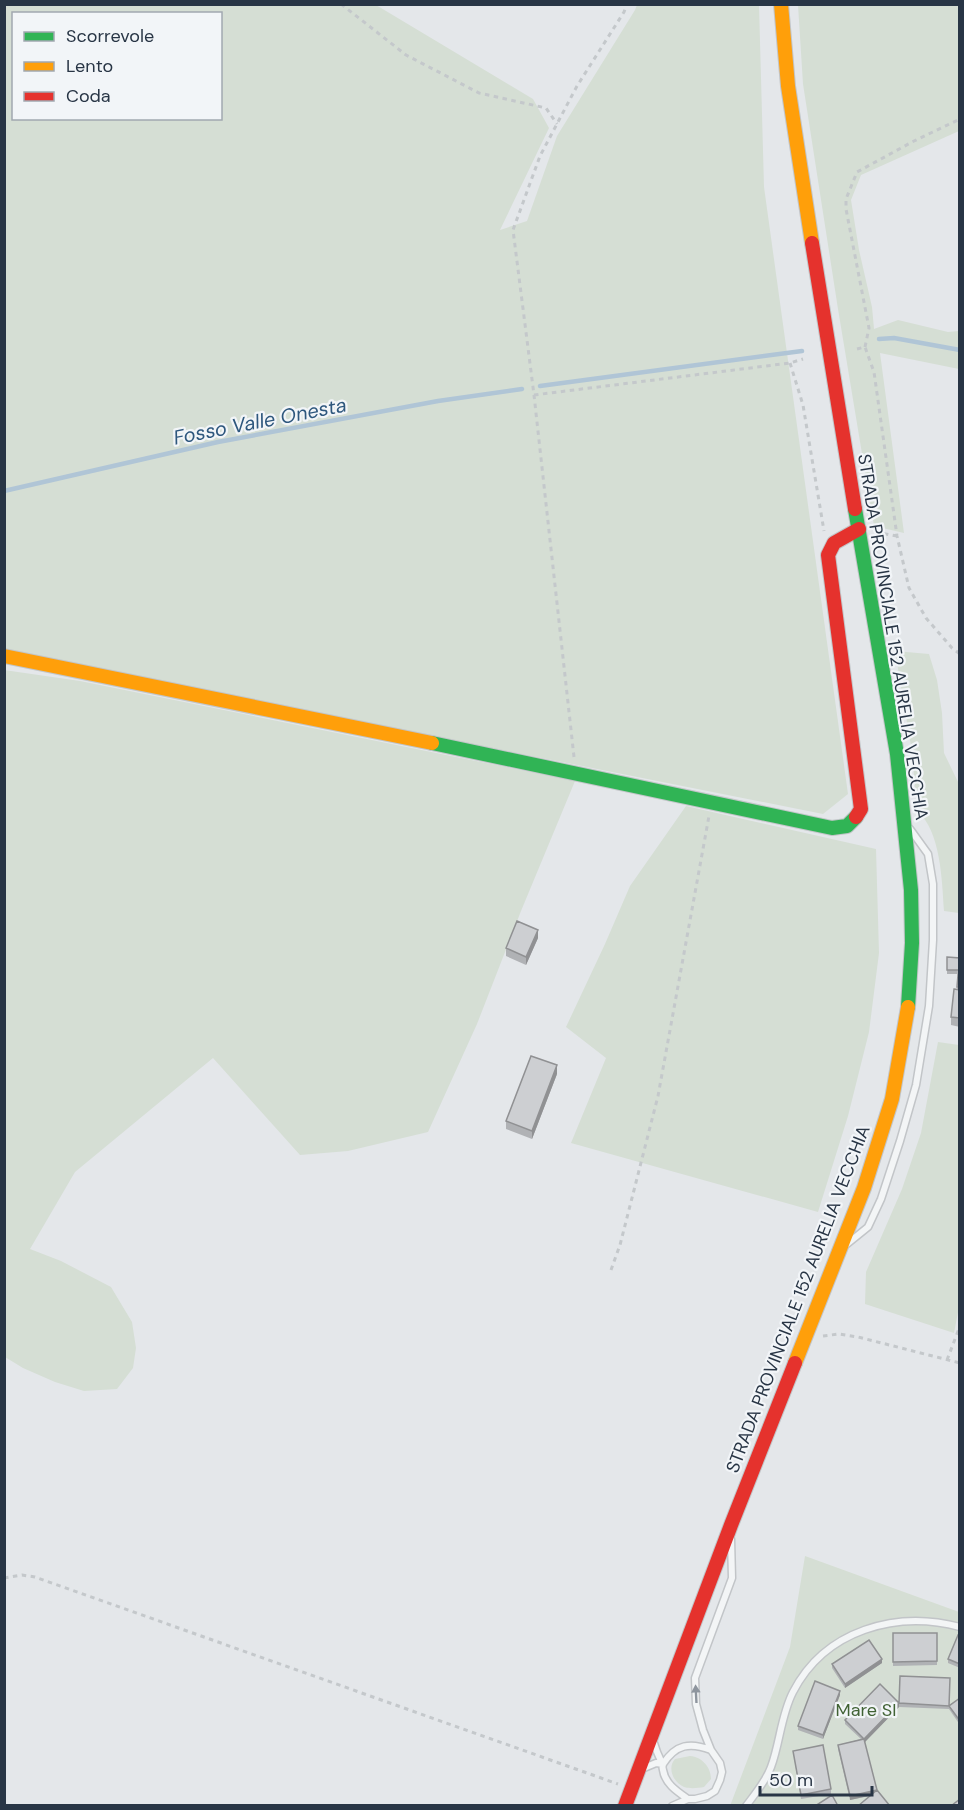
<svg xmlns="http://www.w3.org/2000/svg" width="964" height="1810" viewBox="0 0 964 1810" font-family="'DM Sans',sans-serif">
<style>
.green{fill:#d5ded4;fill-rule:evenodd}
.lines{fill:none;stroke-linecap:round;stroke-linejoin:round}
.stream{stroke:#b0c5d6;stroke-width:4.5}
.lane-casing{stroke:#c2c5c8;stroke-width:9}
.fast-casing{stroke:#c2c5c8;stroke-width:16}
.slow-casing{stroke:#c2c5c8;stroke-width:16}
.jam-casing{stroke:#c2c5c8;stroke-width:16}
.path{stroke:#c4c8cb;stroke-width:3;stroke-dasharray:4.5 4.5;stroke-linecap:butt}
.lane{stroke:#f3f5f6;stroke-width:6}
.fast{stroke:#30b455;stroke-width:14}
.slow{stroke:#ff9f0a;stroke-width:14}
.jam{stroke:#e5322d;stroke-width:14}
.wall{fill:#b0b2b5}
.shaded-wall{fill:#909193}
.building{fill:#cdcfd2;stroke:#909193;stroke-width:1.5}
.oneway{fill:#8e959e}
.labels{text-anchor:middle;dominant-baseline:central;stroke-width:4.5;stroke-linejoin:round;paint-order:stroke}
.street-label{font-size:18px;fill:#283545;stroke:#f2f5f8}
.park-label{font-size:18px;fill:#406234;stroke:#f2f5f8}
.water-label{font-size:20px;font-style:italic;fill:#2e577d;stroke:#f2f5f8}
</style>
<rect width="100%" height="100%" fill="#e4e7ea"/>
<!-- green -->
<path class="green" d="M4 5H376L533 99 549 128 500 230 527 221 557 136 635 10 637 5H759L764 187 848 794 823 814 5 651ZM14 14H220V118H14Z
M798 5H959V131L861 175 851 200 859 250 872 307 874 329 898 320 948 332 959 331V369L880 353 904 533 874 526 838 309 803 84Z
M895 651 929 654 937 680 942 713 944 753 959 784V913L944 911C942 881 941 831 917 811L912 752Z
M4 670 80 681 575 781 521 911 477 1024 428 1132 348 1151 300 1155 213 1058 75 1172 30 1249 61 1261 111 1287 132 1322 136 1348 133 1368 117 1389 84 1391 55 1382 23 1368 5 1357Z
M686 806 876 849 879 953 869 1032 848 1116 818 1212 571 1143 606 1058 566 1027 605 944 630 886Z
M938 1042 959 1045 960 1302 954 1333 865 1304 866 1272 902 1189 921 1133Z
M805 1556 959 1612V1805L730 1806 790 1647Z
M690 1756C702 1757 711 1767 711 1779L704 1787C698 1788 690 1789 684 1787 673 1782 667 1768 675 1759Z"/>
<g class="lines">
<!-- stream -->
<path class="stream" d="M879 339 894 338 960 350
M540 386 802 351
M4 491 218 442 438 401 522 389"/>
<!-- lane casing -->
<g class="lane-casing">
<path id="lane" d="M847 1244 868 1227 881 1199 900 1141 916 1085 929 1006 933 940V884L928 854 910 829
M654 1743C656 1750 658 1755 661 1761 665 1769 661 1762 663 1770 665 1784 678 1792 688 1799
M663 1764C676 1744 690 1742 711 1750
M644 1768 656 1763 663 1764
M672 1806 688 1799H695L707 1796 715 1791 720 1780 722 1772 720 1763 711 1750 703 1730 696 1704 695 1678 732 1578 731 1539
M746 1806C755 1794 766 1781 771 1767 780 1743 781 1715 793 1692 825 1630 896 1610 960 1627"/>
</g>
<!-- fast casing -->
<g class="fast-casing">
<path id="fast" d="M855 509 897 754 911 890 912 943 908 1007
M432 743 832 828 847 826 856 817"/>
</g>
<!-- slow casing -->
<g class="slow-casing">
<path id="slow" d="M781 4 788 86 812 243
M4 656 432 743
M795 1363 864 1188 892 1099 908 1007"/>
</g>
<!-- jam casing -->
<g class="jam-casing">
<path id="jam" d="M812 243 855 509
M856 817 861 809 828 555 834 543 859 529
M625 1806 731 1525 795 1363"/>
</g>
<!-- path -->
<path class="path" d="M341 4 406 55 479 93 546 108 557 124
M865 347 869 328 846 209V199L857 172 914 141 960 119
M857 349 865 347 874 372 897 536 909 588 926 618 952 648 960 654
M790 363 803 405 824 531
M534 395 790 363 803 359
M875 532 897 536
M574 757 534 395 513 230 540 156 577 86 624 12 627 4
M611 1270 620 1245 658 1096 709 816
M823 1336 839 1334 858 1337 960 1363
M947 1360 960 1326
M4 1578 22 1575 35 1577 618 1784"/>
<!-- lane -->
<use href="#lane" class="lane"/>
<!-- fast -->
<use href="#fast" class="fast"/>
<!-- slow -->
<use href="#slow" class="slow"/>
<!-- jam -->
<use href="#jam" class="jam"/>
</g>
<!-- wall -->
<path class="wall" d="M538 938 526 965 506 956V948Z
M947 957 960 958V974H947Z
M958 975 960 976V1027L951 1025V1017L957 990Z
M557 1074 532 1139 506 1129V1121Z
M893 1633H937V1665L893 1666Z
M960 1636V1668L948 1663V1659Z
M882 1663 845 1688 832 1668V1664Z
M840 1695 823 1739 798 1730V1726Z
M960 1698V1725L949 1709 899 1707 865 1742 870 1796 850 1800 838 1749V1745L861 1739 845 1724V1720L899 1703 949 1705Z
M793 1751 831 1789V1794L801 1799Z"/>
<!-- shaded-wall -->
<path class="shaded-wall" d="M538 930V938L526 965V957Z
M557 1065V1074L532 1139V1131Z
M882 1659V1663L845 1688V1684Z
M840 1691V1695L823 1739V1735Z
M899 1703V1707L864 1743V1739Z
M877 1790V1794L850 1800V1796Z"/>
<!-- building -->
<path class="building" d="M517 921 538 930 526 957 506 948Z
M947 957 960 958V970H947Z
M958 975 960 976V987H957Z
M954 989 960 990V1018L951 1017Z
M531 1056 557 1065 532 1131 506 1121Z
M893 1633H937V1661L893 1662Z
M958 1635 960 1636V1664L948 1659Z
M869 1640 882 1659 845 1684 832 1664Z
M900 1676 950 1678 949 1706 899 1703Z
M815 1681 840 1691 823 1735 798 1726Z
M880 1684 899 1703 864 1739 845 1720Z
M960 1698V1721L949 1706Z
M864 1739 877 1790 850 1796 838 1745Z
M823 1745 831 1789 801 1795 793 1751Z
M877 1790 890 1806H858Z
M832 1795 838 1806H815Z
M960 1799V1806H951Z"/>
<!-- one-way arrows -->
<defs><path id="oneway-solid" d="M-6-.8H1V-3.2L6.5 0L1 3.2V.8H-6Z" transform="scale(1.5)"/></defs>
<use class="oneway" href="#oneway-solid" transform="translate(696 1694) rotate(-93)"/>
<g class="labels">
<!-- street labels -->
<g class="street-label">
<text transform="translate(893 637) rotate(81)">STRADA PROVINCIALE 152 AURELIA VECCHIA</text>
<text transform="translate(798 1299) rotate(-69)">STRADA PROVINCIALE 152 AURELIA VECCHIA</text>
</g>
<!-- park labels -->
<g class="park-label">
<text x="866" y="1710">Mare SI</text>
</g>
<!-- water labels -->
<g class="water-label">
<text transform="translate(260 421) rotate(-11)">Fosso Valle Onesta</text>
</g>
</g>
<!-- border -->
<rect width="964" height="1810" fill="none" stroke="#283545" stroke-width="12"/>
<!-- legend -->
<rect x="12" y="12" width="210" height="108" fill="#f2f5f8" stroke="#a1a8b0" stroke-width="1.5"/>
<rect x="24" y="32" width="30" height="9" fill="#30b455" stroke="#a1a8b0" stroke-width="1.5"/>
<text x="66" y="42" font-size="18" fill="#283545">Scorrevole</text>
<rect x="24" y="62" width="30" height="9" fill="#ff9f0a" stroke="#a1a8b0" stroke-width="1.5"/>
<text x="66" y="72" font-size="18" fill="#283545">Lento</text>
<rect x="24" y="92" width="30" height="9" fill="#e5322d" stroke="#a1a8b0" stroke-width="1.5"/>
<text x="66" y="102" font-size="18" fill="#283545">Coda</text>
<!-- scale -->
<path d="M760 1786v9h112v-9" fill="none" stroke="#283545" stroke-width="3"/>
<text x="769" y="1786" font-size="18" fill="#283545" stroke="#f2f5f8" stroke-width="4.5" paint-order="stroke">50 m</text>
</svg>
